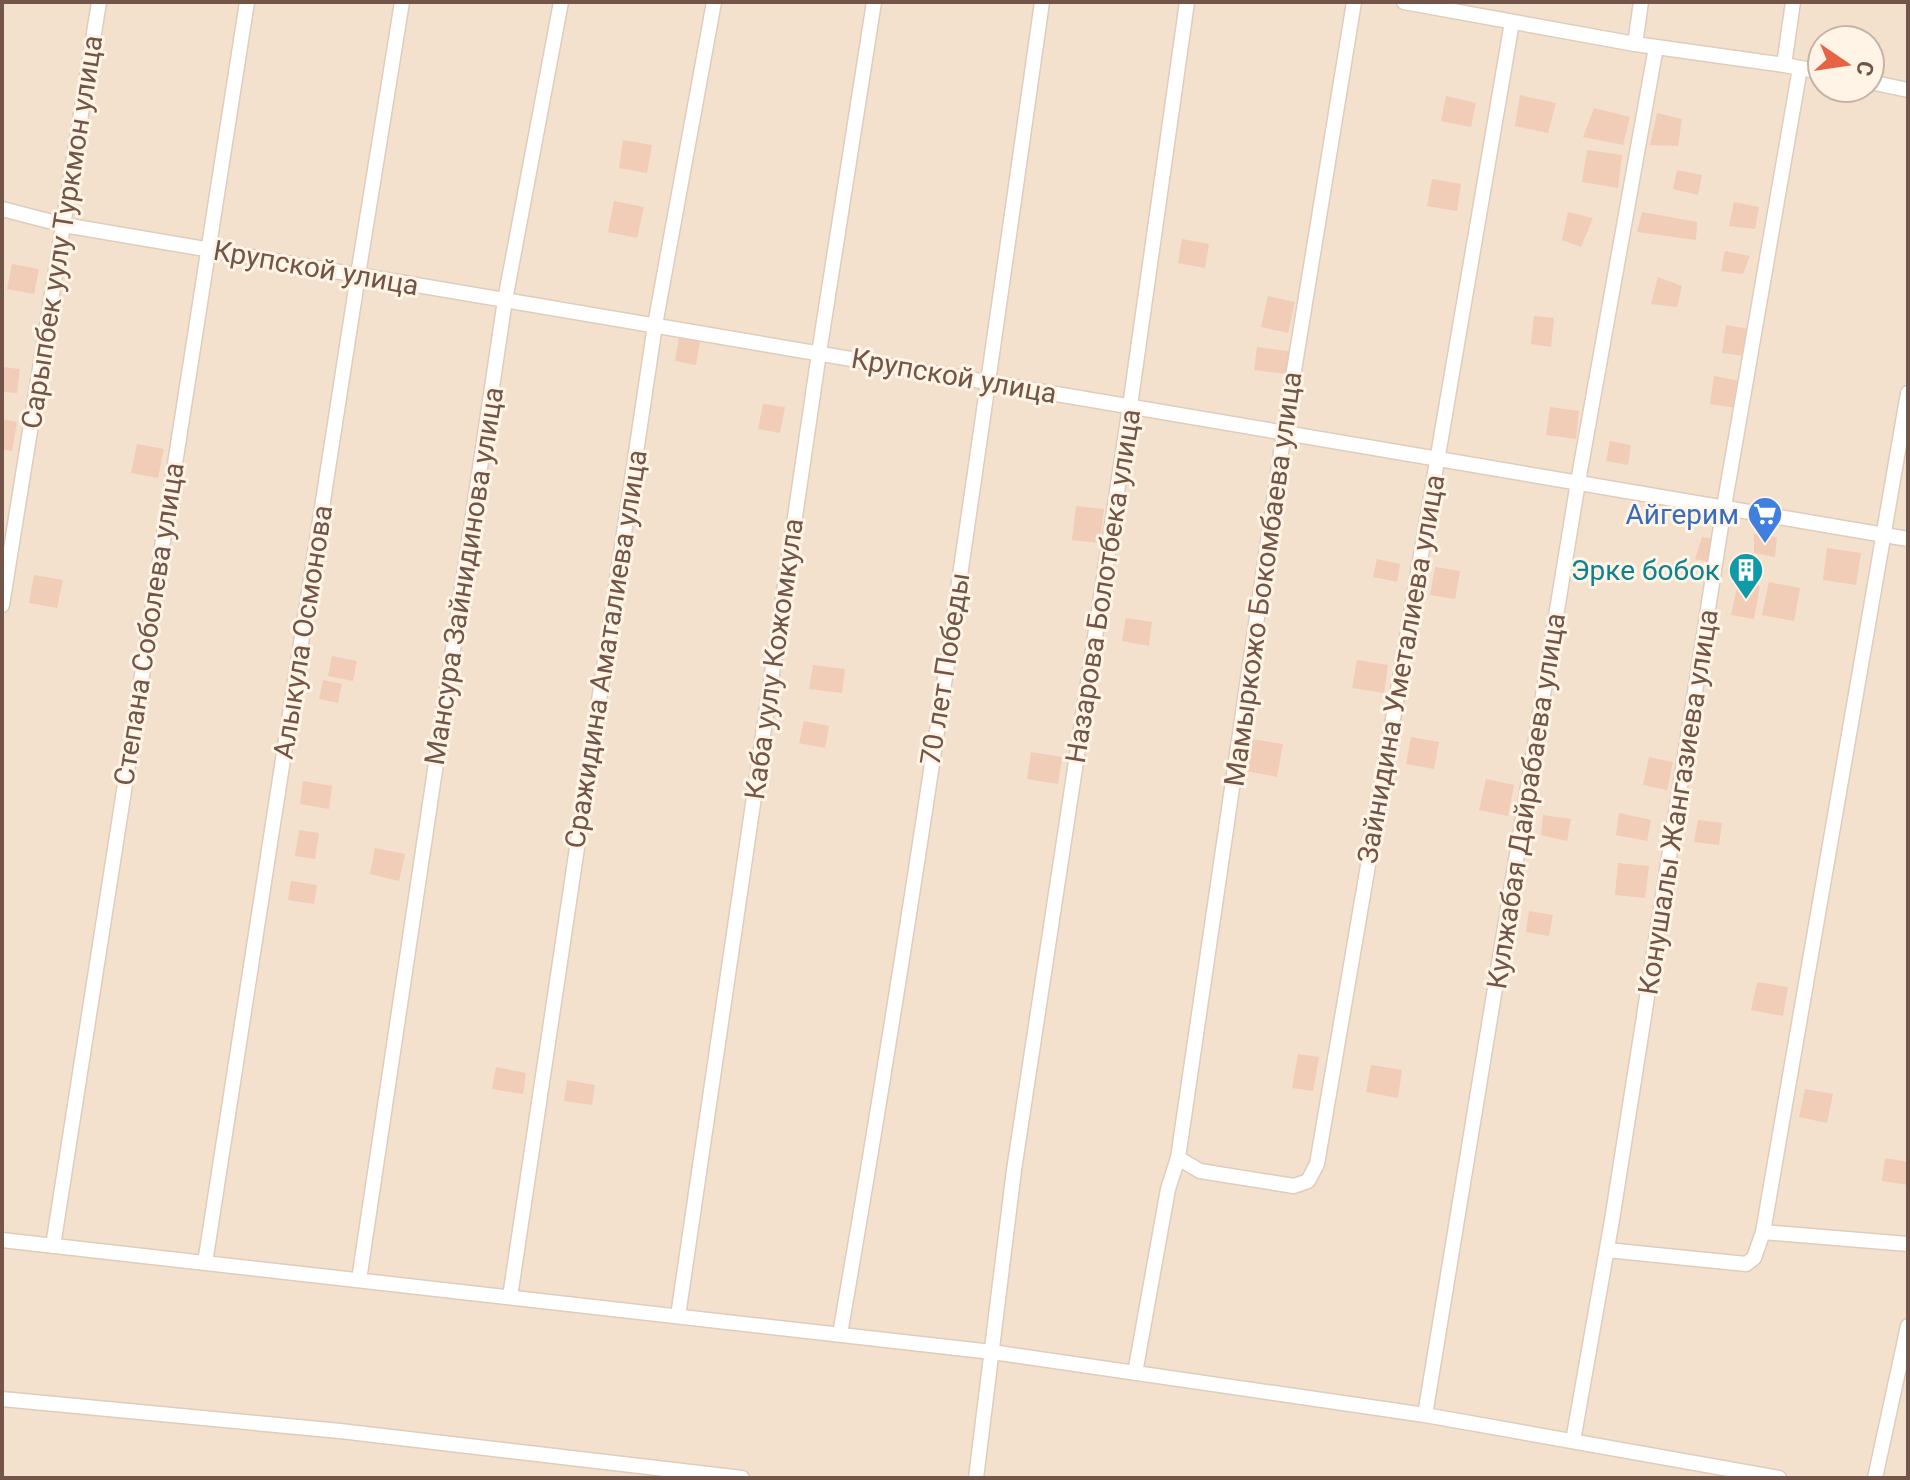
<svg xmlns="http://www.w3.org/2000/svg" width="1910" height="1480" viewBox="0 0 1910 1480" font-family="Roboto,sans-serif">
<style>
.residential{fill:#f3e1ce;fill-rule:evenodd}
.building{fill:#f1ccb7}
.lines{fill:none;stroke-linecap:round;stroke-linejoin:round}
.street-casing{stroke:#dfccbc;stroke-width:17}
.street{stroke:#fff;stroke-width:14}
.labels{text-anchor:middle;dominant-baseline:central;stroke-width:6;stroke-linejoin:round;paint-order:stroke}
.street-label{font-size:28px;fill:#725548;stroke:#fff4e5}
.shop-label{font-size:28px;fill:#366cbe;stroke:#fff4e5;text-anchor:end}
.culture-label{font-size:28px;fill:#0d838f;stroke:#fff4e5;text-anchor:end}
</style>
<rect width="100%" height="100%" fill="#fcf0e0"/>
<!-- residential -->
<path class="residential" d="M2 2H1908V1478H2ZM1822 40H1870V88H1822Z"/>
<!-- building -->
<path class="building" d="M1520 95 1556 103 1548 133 1515 126Z
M1446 96 1476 103 1471 127 1441 121Z
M1594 108 1630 117 1623 145 1583 137Z
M1657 113 1682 119 1678 146 1650 145Z
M623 140 652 145 647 173 619 168Z
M1587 150 1622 155 1618 188 1582 182Z
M1677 170 1702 175 1698 195 1673 189Z
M1432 179 1461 184 1457 211 1427 206Z
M614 201 644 207 637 238 608 232Z
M1734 202 1759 207 1755 229 1729 226Z
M1568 212 1593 218 1581 247 1562 240Z
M1642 212 1697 222 1696 240 1637 232Z
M1182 239 1209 244 1205 268 1178 263Z
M1725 251 1750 256 1743 274 1721 271Z
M12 264 39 269 34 294 7 289Z
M1658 277 1682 286 1677 307 1651 304Z
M1268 296 1295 302 1288 333 1261 327Z
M1534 316 1554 318 1551 347 1531 344Z
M1726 325 1749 329 1745 356 1722 353Z
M679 337 700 341 696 365 675 361Z
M1257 347 1289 351 1286 374 1254 370Z
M2 367 20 369 17 393 2 392Z
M1714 376 1740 381 1736 408 1710 404Z
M763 404 785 407 780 433 758 429Z
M1550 407 1579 411 1576 439 1546 435Z
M2 419 17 422 12 451 2 449Z
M1610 441 1631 445 1628 465 1606 461Z
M137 444 164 449 158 478 131 473Z
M1076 506 1104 509 1100 543 1072 540Z
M1754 534 1777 537 1775 557 1754 553Z
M1702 537 1719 540 1712 563 1695 559Z
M1827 548 1861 553 1856 585 1823 580Z
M1377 559 1400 564 1397 582 1373 577Z
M1435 567 1460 571 1455 599 1430 595Z
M34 575 63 580 57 608 29 603Z
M1769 582 1800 588 1794 621 1762 615Z
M1738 583 1760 586 1754 619 1731 615Z
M1126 618 1152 622 1149 646 1122 641Z
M332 656 357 661 353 681 328 676Z
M1357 660 1388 665 1384 693 1352 688Z
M813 665 845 669 842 693 809 689Z
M323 680 342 684 338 703 319 699Z
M804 721 829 726 825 748 799 743Z
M1411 737 1439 742 1434 769 1406 764Z
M1252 739 1283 744 1277 777 1246 771Z
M1031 752 1062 757 1058 784 1027 779Z
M1649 757 1673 762 1667 790 1643 785Z
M1486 779 1514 785 1508 816 1479 810Z
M303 781 332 786 329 809 300 804Z
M1619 813 1651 820 1647 841 1616 835Z
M1543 815 1571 819 1567 841 1541 835Z
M1698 820 1722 823 1719 845 1694 842Z
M299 830 319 833 315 859 295 856Z
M375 848 405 854 399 881 370 874Z
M1618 863 1649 866 1645 898 1615 895Z
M291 881 317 885 314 904 288 900Z
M1529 911 1553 915 1549 936 1526 932Z
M1757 982 1788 987 1783 1016 1751 1010Z
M1298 1054 1319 1057 1313 1091 1292 1088Z
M1371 1065 1402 1070 1398 1098 1366 1092Z
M496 1067 526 1073 523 1094 492 1089Z
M567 1080 595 1085 592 1105 564 1101Z
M1805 1089 1833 1094 1827 1123 1799 1117Z
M1885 1158 1908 1162V1185L1882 1181Z"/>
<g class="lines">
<!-- street casing -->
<g class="street-casing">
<path id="street" d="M1404 2 1635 44 1784 65 1822 72
M1635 44 1641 2
M1784 65 1793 2
M1870 82 1908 90
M2 209 64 225 1908 539
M2 605 99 2
M1178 1158 1200 1171 1294 1186 1308 1181 1317 1164 1512 22
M1763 1232 1908 1244
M2 1240 992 1352 1425 1415 1779 1478
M53 1246 247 2
M1607 1250 1746 1264 1754 1258 1763 1232 1908 393
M205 1263 358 275 402 2
M359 1280 505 300 561 2
M510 1297 655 325 714 2
M678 1316 819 353 874 2
M840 1334C917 892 979 447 1042 2
M1135 1373 1168 1189 1178 1158 1284 432 1354 2
M2 1399 340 1431 742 1478
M1425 1415 1578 482 1656 47
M1573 1441 1612 1220 1724 507 1800 68
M976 1478 1014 1170 1130 406 1187 2
M1875 1478 1908 1326"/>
</g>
<!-- street -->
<use href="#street" class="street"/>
</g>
<!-- icons -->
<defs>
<g id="supermarket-pin" transform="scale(1.8)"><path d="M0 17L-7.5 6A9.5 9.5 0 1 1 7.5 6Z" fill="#3f7fe0" stroke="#fff4e5"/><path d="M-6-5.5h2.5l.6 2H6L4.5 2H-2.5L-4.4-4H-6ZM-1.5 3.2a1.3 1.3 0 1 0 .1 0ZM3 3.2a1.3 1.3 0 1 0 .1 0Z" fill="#fff"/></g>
<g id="building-pin" transform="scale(1.8)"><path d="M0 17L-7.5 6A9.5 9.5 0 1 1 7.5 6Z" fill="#0f9aa8" stroke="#fff4e5"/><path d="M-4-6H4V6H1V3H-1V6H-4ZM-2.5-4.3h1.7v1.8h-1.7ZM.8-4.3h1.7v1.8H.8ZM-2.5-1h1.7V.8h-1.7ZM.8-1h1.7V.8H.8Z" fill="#fff"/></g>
</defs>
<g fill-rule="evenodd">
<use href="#supermarket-pin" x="1765" y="514"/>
<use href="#building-pin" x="1746" y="570"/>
</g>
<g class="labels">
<!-- street labels -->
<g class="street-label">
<text transform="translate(62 232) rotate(-81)">Сарыпбек уулу Туркмон улица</text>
<text transform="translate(316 268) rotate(10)">Крупской улица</text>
<text transform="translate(954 376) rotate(10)">Крупской улица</text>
<text transform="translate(464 576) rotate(-81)">Мансура Зайнидинова улица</text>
<text transform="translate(1263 579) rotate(-82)">Мамыркожо Бокомбаева улица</text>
<text transform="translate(1103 586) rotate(-81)">Назарова Болотбека улица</text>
<text transform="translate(149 624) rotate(-81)">Степана Соболева улица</text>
<text transform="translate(303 632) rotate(-81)">Алыкула Осмонова</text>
<text transform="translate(606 649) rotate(-81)">Сражидина Аматалиева улица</text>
<text transform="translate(774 659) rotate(-82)">Каба уулу Кожомкула</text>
<text transform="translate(945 669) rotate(-81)">70 лет Победы</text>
<text transform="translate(1401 669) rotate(-80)">Зайнидина Уметалиева улица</text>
<text transform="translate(1526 801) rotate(-81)">Кулжабая Дайрабаева улица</text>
<text transform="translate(1678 802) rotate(-81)">Конушалы Жангазиева улица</text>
</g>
<!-- shop labels -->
<g class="shop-label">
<text x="1739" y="514">Айгерим</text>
</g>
<!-- culture labels -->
<g class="culture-label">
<text x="1720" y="570">Эрке бобок</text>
</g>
</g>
<!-- border -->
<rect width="1910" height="1480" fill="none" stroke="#725548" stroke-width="8"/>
<!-- north arrow -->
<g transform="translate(1846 64) rotate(103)"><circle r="38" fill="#fff4e5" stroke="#c7b4a6" stroke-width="2"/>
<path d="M0-6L14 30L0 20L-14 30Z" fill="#e66445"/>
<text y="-12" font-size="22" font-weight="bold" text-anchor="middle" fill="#725548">С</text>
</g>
</svg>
